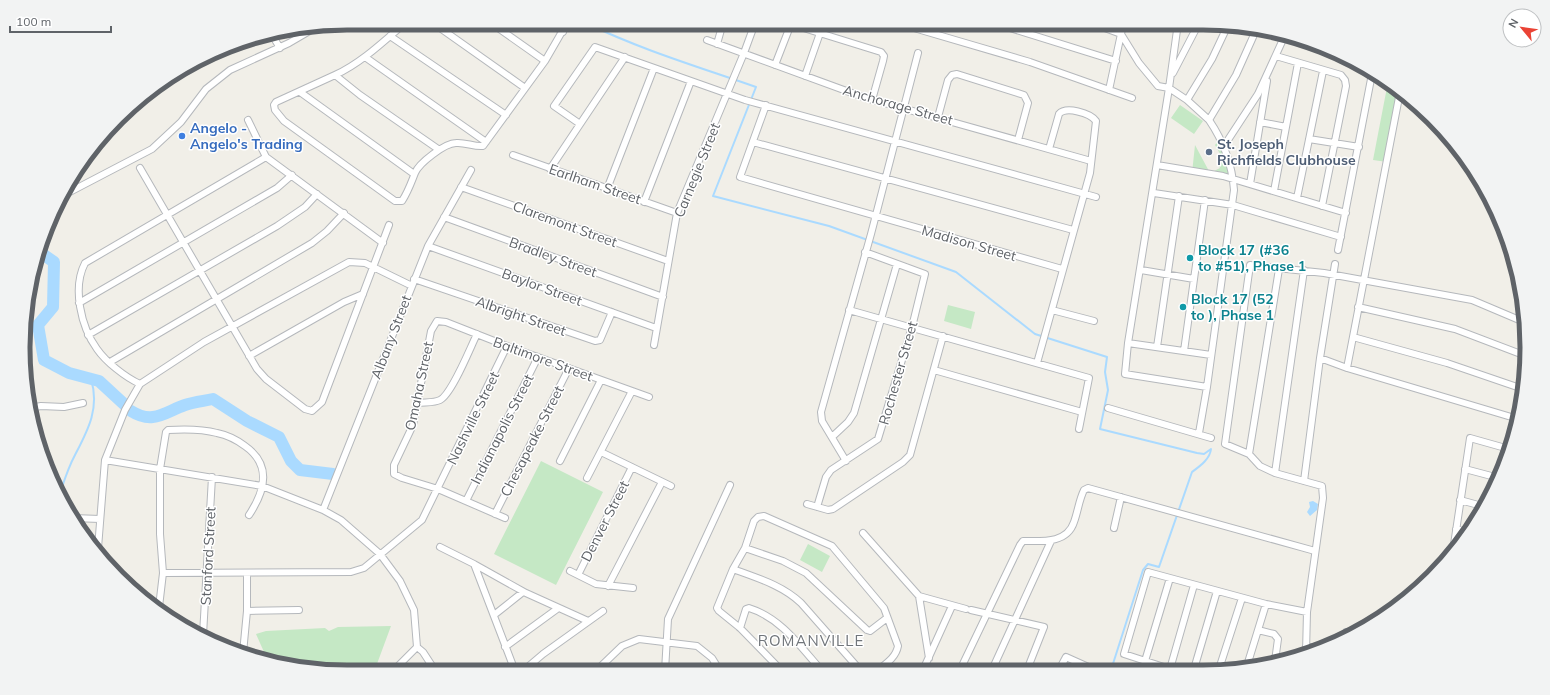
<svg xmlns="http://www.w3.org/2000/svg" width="1550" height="695" viewBox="0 0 1550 695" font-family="Mulish,sans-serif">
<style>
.green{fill:#c5e8c5}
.water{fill:#aadaff}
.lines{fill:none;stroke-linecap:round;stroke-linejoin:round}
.stream{stroke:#aadaff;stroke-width:2}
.river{stroke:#aadaff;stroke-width:12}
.minor-casing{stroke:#b5b8bc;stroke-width:8}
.minor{stroke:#fff;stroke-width:6}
.shop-dot{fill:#3f7fe0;stroke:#fff;stroke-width:1.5}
.service-dot{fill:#5c6f8a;stroke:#fff;stroke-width:1.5}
.culture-dot{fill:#0f9aa8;stroke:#fff;stroke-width:1.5}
.labels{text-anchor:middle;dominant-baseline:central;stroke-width:3;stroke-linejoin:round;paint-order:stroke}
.street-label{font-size:14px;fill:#5f6368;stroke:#fff}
.shop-label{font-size:14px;font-weight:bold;fill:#366cbe;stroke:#fff;text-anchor:start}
.service-label{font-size:14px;font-weight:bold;fill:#4e5e75;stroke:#fff;text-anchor:start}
.culture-label{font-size:14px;font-weight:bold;fill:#0d838f;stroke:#fff;text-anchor:start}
.neighbourhood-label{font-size:15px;letter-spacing:1px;fill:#70757a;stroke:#fff}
.rim{fill:none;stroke:#5f6368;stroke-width:5}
</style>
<rect width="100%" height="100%" fill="#f1efe8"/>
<!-- green -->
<path class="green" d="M1388 82 1399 91 1387 162 1373 160Z
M1180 105 1203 121 1194 134 1171 118Z
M1218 141 1224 153 1223 159 1228 162 1231 179 1192 173 1195 145 1210 173 1220 168 1217 163 1223 159 1215 145Z
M948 305 975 312 971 329 944 321Z
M541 461 603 492 556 585 494 554Z
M808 544 830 556 822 572 800 560Z
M391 626 374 672C339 672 301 671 268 661L256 634 266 631 325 628 329 631 338 627Z"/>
<!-- water -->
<path class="water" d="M1313 501 1318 504 1317 510 1310 516 1307 512 1310 507 1309 502Z"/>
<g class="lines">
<!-- stream -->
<path class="stream" d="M588 24C642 50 699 67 756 87L713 196 829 226 956 272 1035 334 1107 357 1105 372 1108 390 1100 429 1197 453 1204 454 1211 449C1210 459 1200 466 1192 472L1159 567 1148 564 1143 570 1111 670
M57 489 61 490C65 478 69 466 75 455 88 430 100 408 91 379"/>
<!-- river -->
<path class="river" d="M588 24V23
M41 253 54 262 53 307 38 325 44 360 69 373 99 381 125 405
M131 411C153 425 165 412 185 405 194 402 204 401 213 399L247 421 279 437 291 461 300 470 333 474"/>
<!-- minor casing -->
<g class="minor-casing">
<path id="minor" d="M433 23 525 88
M491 23 545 61
M550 23 563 32
M897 23 1030 62 1132 98
M994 23 1116 61
M1091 23 1121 34 1109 90
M1123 23 1121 34 1139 63 1158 86 1169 88 1128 343 1125 374 1207 387
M1178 23 1169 88 1187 100 1209 120 1236 75 1257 28
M272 35 280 48
M390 36 506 115
M707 40 863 97 1091 161
M717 44 723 23
M1276 56 1341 75 1345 80 1346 86 1322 206
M365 57 486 142
M775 65 789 29 792 26H797L881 52 884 56 883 61 872 100
M1173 73 1199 23
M335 75C361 63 383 42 405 23
M805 76 820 33
M300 92 414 174
M1187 100 1212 59 1228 25
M766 105 740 177 1062 269
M938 117 948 80 952 75 957 74 1024 95 1028 103 1018 140
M248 120 266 157
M1260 122 1286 127
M580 124 554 106 595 47 745 100 1096 197
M1309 139 1359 147
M753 142 1073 230
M1224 146 1258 94 1285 35
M438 149 360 95 335 75 276 102 274 105 275 110 284 121 395 201H402C408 192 411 183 415 173 419 163 445 143 456 143 465 142 474 147 483 146L545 61 567 23
M513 155 677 213
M1157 165 1223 176 1346 213
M140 168 257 369 266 379 305 409 312 411 322 402 389 225
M550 169 625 57
M1250 184 1267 81
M461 187 668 261
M607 189 654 68
M1274 191 1298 63
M1154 193 1233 205 1341 237
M62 196 152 149 181 122 206 89 230 70 289 43 313 29
M1297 198 1323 71
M644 202 691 81
M444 217 663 297
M383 243 266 157 85 263C72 288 81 327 97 349 106 362 125 377 140 384L204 342 349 262 365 263 412 286
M428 246 656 328
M1338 250 1371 79 1370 71
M1141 270 1194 279
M414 279 595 341 600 340 612 312
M79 303 277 188 292 175
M1358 307 1455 329 1526 356
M849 310 1089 378 1079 429
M1052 310 1094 321
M88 335 277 226 305 207 317 194
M1353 337 1447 363 1523 389
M1128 343 1211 355
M654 345 677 213 744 53 755 23
M1157 347 1179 196
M1184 351 1205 200
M249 356 344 302 363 294
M1320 358 1347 368 1518 419
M110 362 312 243 327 231 344 213
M1037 363 1090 173 1096 121C1090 113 1066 106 1059 114L1049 149
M1347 368 1400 92
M934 370 1082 412
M418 403C425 402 434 403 440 400 452 394 470 348 477 334
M30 408 41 406 64 407 83 403
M1108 408 1211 438
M1199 433 1207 387 1234 190C1232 163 1224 142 1209 120
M832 437 848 422 854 413 897 264
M601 452 671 486
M1249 454 1279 269
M105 460 262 486 323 510 341 520 380 554 400 581 414 610 417 647 423 652 436 672
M560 461 601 380
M846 461 822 421 821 412 871 234 918 53
M1465 469 1499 478
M1275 473 1304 270
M587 478 632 391
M1304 481 1320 358 1335 264
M1460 500 1482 506
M466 501 538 357
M807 504 828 510 833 509 903 462 910 455 943 336
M817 507 826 477 831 470 878 439 912 327 925 274 865 252
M323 510 428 246 471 170
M495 514 569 368
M73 518 100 519
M505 518 438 489 402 478 394 474V465L413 425 431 331 437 321 446 322 507 346 649 397
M1114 528 1121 497
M1456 529 1467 532
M863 533 919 596 966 609
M440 547 474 564
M98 548 105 460 125 410 140 384
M745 548 783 561 806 573 867 630 870 631 887 618
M1453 551 1470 438 1509 449
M733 569C757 578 782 585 801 603L860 670
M570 571 596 584 633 588
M163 573 351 572 364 568 422 520 507 346
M578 575 632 467
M608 586 662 482
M919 596 929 658
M159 607 163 573 160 534V469L166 432 168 430C184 429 202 429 217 433 227 435 237 440 245 446 272 465 265 491 249 515
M971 610 1044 627 1027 670
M247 611 299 610
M494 615 523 592
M740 628 746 609 749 608C781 618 800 646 822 671
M1258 630 1274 634 1278 639 1275 661
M203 635 212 477
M1343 638 1346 632 1351 634
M1306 646 1318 649
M505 647 557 609
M243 653 247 611V573
M1306 653 1307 612 1323 498 1322 486 1275 473 1260 466 1249 454 1225 444 1250 265 1324 273 1472 300 1524 322
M1145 661 1170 578
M1170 669 1124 654 1148 572 1266 604 1307 612
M1170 669 1194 585
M1194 669 1217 591
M1219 669 1242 598
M1246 669 1266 604
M923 670 952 606
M960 670 1020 545 1023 541C1041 541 1067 544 1074 522 1078 511 1079 500 1084 490L1088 488 1315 551
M992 670 1051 541
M1059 670 1066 657 1095 670
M515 671 474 564 526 593 588 621
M523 671 543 654 603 611
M596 671 622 646 639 639 697 646 712 658 720 671
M665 671 668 619 730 485
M782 671 740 628 719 611 717 608 733 569 745 548 754 521 758 517 764 516 832 546 884 608 898 646C896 657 887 663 878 670
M392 672 417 647"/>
</g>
<!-- minor -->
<use href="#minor" class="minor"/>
</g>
<!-- markers -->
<circle class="shop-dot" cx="182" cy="136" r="4"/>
<circle class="service-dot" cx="1209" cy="152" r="4"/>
<g class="culture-dot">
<circle cx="1190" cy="258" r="4"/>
<circle cx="1183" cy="307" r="4"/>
</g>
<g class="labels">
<!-- street labels -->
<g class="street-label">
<text transform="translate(898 105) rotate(16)">Anchorage Street</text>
<text transform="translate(697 170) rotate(-68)">Carnegie Street</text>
<text transform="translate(595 184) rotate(19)">Earlham Street</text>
<text transform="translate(565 224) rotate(20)">Claremont Street</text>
<text transform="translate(969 243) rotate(16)">Madison Street</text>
<text transform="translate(553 257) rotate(20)">Bradley Street</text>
<text transform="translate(542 287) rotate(20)">Baylor Street</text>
<text transform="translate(521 316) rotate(19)">Albright Street</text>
<text transform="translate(391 337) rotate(-69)">Albany Street</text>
<text transform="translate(543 359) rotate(20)">Baltimore Street</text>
<text transform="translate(898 373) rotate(-74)">Rochester Street</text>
<text transform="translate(419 386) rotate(-78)">Omaha Street</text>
<text transform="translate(473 418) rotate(-64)">Nashville Street</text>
<text transform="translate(502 429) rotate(-63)">Indianapolis Street</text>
<text transform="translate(532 441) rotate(-63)">Chesapeake Street</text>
<text transform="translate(605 521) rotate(-63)">Denver Street</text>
<text transform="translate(208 556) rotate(-87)">Stanford Street</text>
</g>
<!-- shop labels -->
<g class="shop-label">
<text x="190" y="128">Angelo -<tspan x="190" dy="16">Angelo's Trading</tspan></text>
</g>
<!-- service labels -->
<g class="service-label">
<text x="1217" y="144">St. Joseph<tspan x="1217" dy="16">Richfields Clubhouse</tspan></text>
</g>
<!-- culture labels -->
<g class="culture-label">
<text x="1198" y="250">Block 17 (#36<tspan x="1198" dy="16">to #51), Phase 1</tspan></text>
<text x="1191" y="299">Block 17 (52<tspan x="1191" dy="16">to ), Phase 1</tspan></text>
</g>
<!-- neighbourhood labels -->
<g class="neighbourhood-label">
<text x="811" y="640">ROMANVILLE</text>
</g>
</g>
<!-- crop -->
<path d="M0 0H1550V695H0ZM347 30H1203A317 317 0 0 1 1520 347V348A317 317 0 0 1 1203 665H347A317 317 0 0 1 30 348V347A317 317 0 0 1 347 30Z" fill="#f2f3f3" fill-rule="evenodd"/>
<path class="rim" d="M347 30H1203A317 317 0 0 1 1520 347V348A317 317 0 0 1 1203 665H347A317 317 0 0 1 30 348V347A317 317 0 0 1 347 30Z"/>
<!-- north arrow -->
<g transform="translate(1522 28) rotate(299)"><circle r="19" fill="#ffffff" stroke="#bfc1c3"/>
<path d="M0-3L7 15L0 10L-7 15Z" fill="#ea4335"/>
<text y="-6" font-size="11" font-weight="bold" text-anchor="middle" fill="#5f6368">N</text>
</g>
<!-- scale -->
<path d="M10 26v6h101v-6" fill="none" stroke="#5f6368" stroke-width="2"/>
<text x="16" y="26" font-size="12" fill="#5f6368" stroke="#ffffff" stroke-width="3" paint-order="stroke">100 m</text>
</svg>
